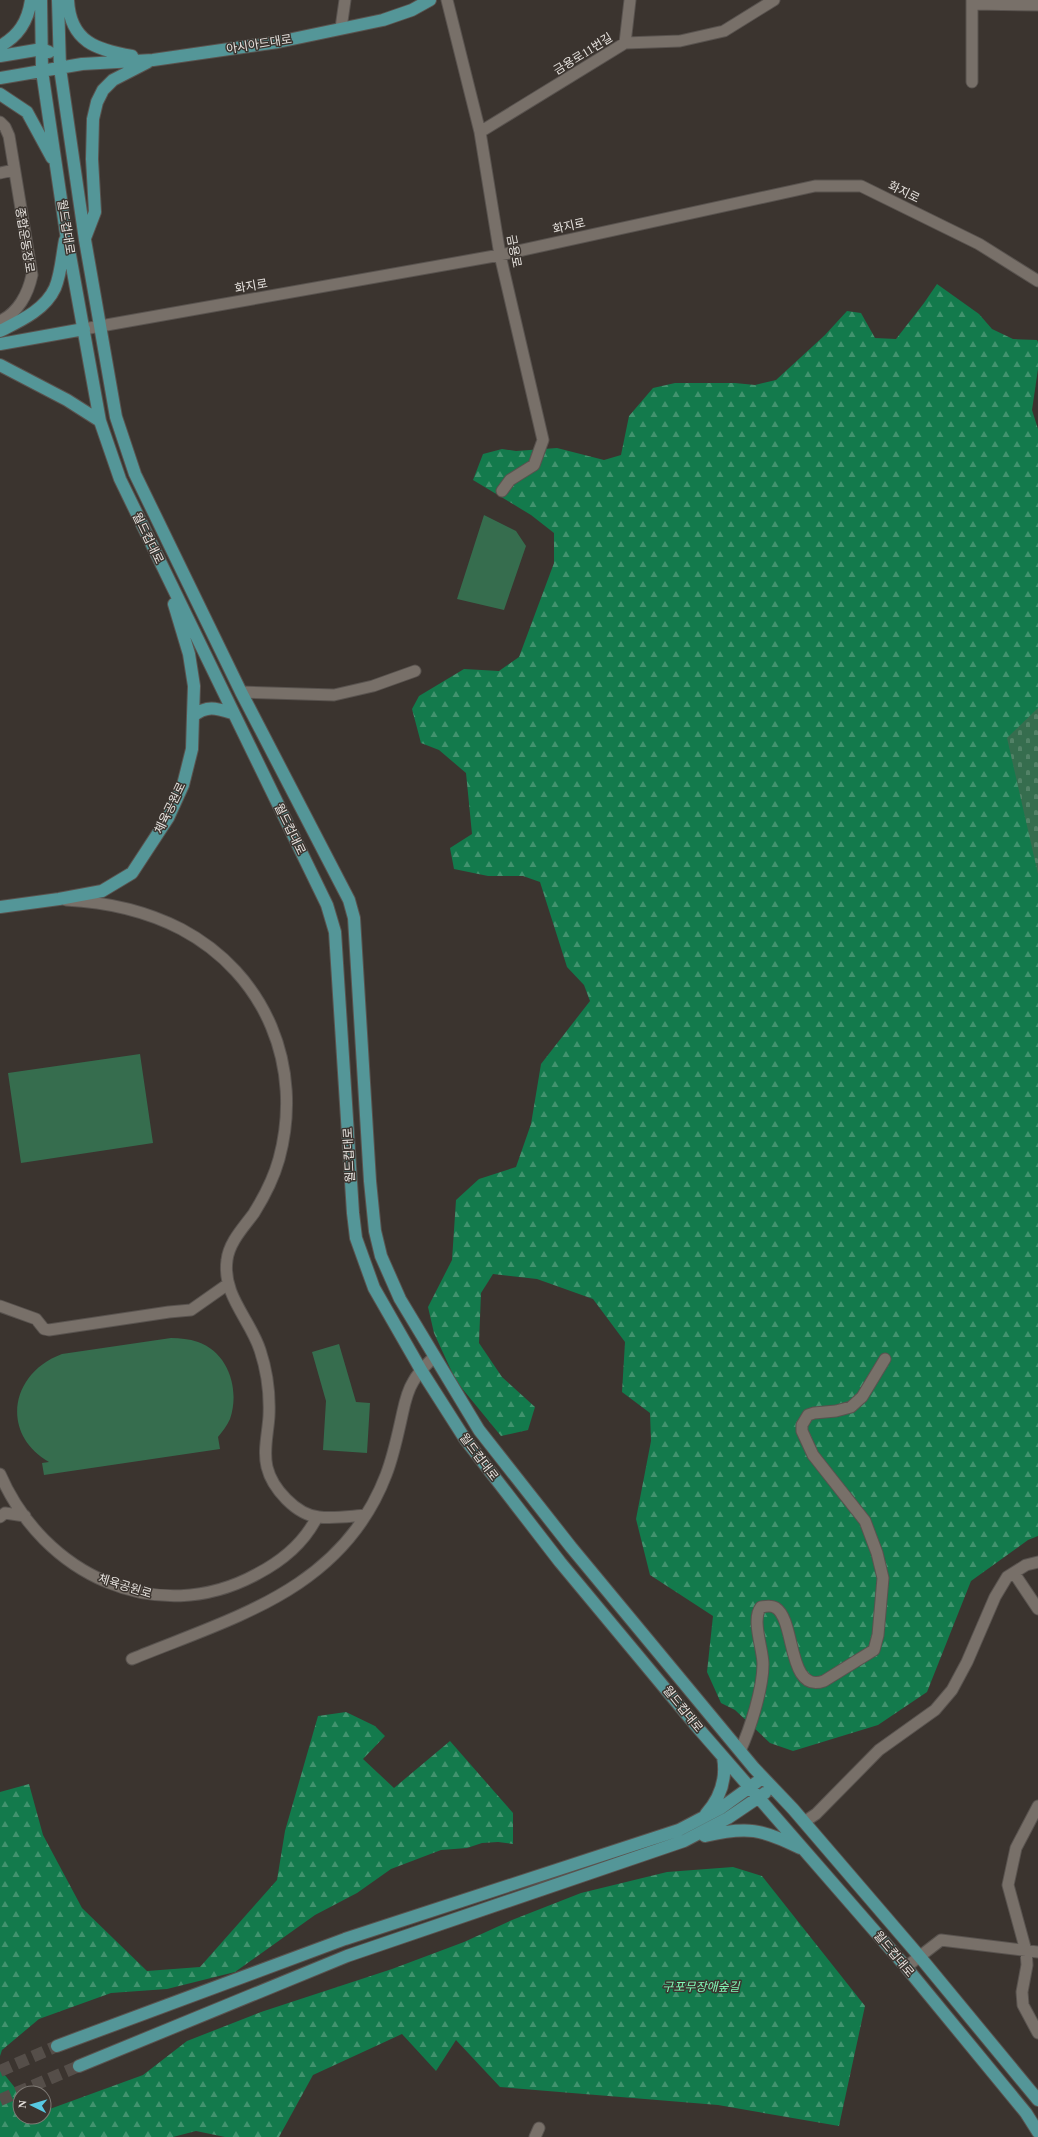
<svg xmlns="http://www.w3.org/2000/svg" width="1038" height="2137" viewBox="0 0 1038 2137" font-family="'Times New Roman','Noto Sans KR',serif">
<style>
.forest{fill:url(#forest-firs)}
.cemetery{fill:url(#cemetery-stones)}
.pitch{fill:#366d4e}
.lines{fill:none;stroke-linecap:round;stroke-linejoin:round}
.major-tunnel{stroke:#554e49;stroke-width:12;stroke-dasharray:12 6;stroke-linecap:butt}
.minor-casing{stroke:#59534f;stroke-width:13}
.major-casing{stroke:#59534f;stroke-width:14}
.minor{stroke:#787069;stroke-width:11}
.major{stroke:#549698;stroke-width:12}
.labels{text-anchor:middle;dominant-baseline:central;stroke-width:3;stroke-linejoin:round;paint-order:stroke}
.street-label{font-size:12px;fill:#e6e2de;stroke:#3b342f}
.park-label{font-size:12px;font-style:italic;fill:#80f9b6;stroke:#3b342f}
</style>
<defs>
<pattern id="forest-firs" width="22" height="20" patternUnits="userSpaceOnUse"><rect width="22" height="20" fill="#137a4c"/><path d="M5 1l3.5 6h-7zM16 11l3.5 6h-7z" fill="#41936e"/></pattern>
<pattern id="cemetery-stones" width="16" height="16" patternUnits="userSpaceOnUse"><rect width="16" height="16" fill="#366d4e"/><path d="M2 7V4a2 2 0 0 1 4 0v3zM10 15v-3a2 2 0 0 1 4 0v3z" fill="#538267"/></pattern>
</defs>
<rect width="100%" height="100%" fill="#3b342f"/>
<!-- forest -->
<path class="forest" d="M937 284 979 314 992 329 1013 339 1037 340 1038 342V369L1032 410 1038 429V1536L1028 1540 971 1581 927 1692 878 1725 793 1751 770 1743 735 1710 721 1703 707 1672 713 1616 650 1575 636 1519 651 1441 650 1413 622 1392 625 1342 593 1299 537 1279 493 1274 481 1293 479 1343 502 1377 535 1407 528 1430 501 1436 456 1381 434 1333 428 1307 452 1260 456 1200 479 1179 516 1167 531 1124 541 1064 590 1001 584 985 567 967 540 882 523 876H488L454 869 450 848 472 834 466 773 439 750 421 743 412 709 419 696 464 669 499 671 519 657 554 563V533L531 515 473 480 483 454 502 449 516 451 557 448 604 460 621 455 629 416 653 388 675 383H735L755 385 776 380 825 335 847 311 861 313 875 338 896 339 924 303Z
M346 1712 375 1726 385 1736 363 1759 394 1788 450 1741 513 1813V1844L498 1842 482 1843 467 1848 441 1850 391 1869 357 1893 315 1915 235 1972 167 1989 111 1993 39 2019 2 2050 0 2056V1792L29 1784 43 1835 82 1908 147 1971 200 1967 277 1880 285 1831 318 1716Z
M733 1867 762 1876 865 2006 839 2126 718 2105 500 2087 456 2040 436 2071 402 2034 313 2075 279 2137H225L196 2131 173 2137H0V2069L20 2094V2117H44V2108L47 2110 143 2075 187 2041 261 2012 392 1969 464 1942 512 1920 581 1893 667 1872Z"/>
<!-- cemetery -->
<path class="cemetery" d="M1038 708V874L1007 738Z"/>
<!-- pitch -->
<path class="pitch" d="M484 515 516 531 526 546 504 610 457 599Z
M140 1054 153 1143 21 1163 8 1073Z
M171 1338C180 1338 189 1339 198 1342 229 1353 240 1390 230 1419 227 1426 222 1432 218 1437L220 1449 44 1475 42 1463 49 1462C0 1434 10 1373 62 1354Z
M339 1344 356 1402 370 1403 367 1453 323 1450 326 1401 312 1352Z"/>
<g class="lines">
<!-- major-tunnel -->
<path class="major-tunnel" d="M0 2071 57 2046
M0 2100 79 2066"/>
<!-- minor casing -->
<g class="minor-casing">
<path id="minor" d="M447 0 480 132 500 255 543 440 534 465 510 480 502 491
M972 4 1038 5
M341 28 345 0
M625 43 630 0
M972 82V0
M0 122 5 127 9 136 32 275C28 294 18 313 0 321
M480 132 625 43 680 41 724 31 774 0
M0 173 14 170
M84 329 500 255 815 186H861L979 244 1038 281
M241 692 334 695 373 686 415 671
M66 900C105 902 146 911 181 929 266 974 304 1067 279 1159 274 1177 264 1197 254 1213 244 1227 229 1242 227 1260 222 1295 250 1319 260 1350 267 1371 270 1394 269 1416 268 1433 263 1451 267 1467 272 1488 296 1515 319 1517 334 1519 351 1516 366 1515
M0 1306 36 1319 44 1329 49 1330 169 1312 191 1310 228 1284
M0 1474C43 1574 157 1629 257 1574 282 1561 304 1543 317 1517
M0 1517 5 1513 25 1516
M1014 1573 1038 1609
M132 1659C234 1617 342 1590 386 1475 393 1457 397 1438 401 1420 404 1407 406 1393 413 1382 418 1372 427 1364 434 1357
M740 1751C750 1729 763 1689 763 1664 763 1649 751 1619 761 1607 766 1606 772 1605 776 1608 796 1621 787 1694 824 1681L874 1650 878 1635 883 1578 877 1553 865 1521 813 1455 802 1431V1425L808 1415 814 1413 836 1411 851 1407 862 1397 885 1359
M1038 1806 1016 1848 1008 1885 1026 1951 1027 1965 1022 1992 1023 2005 1038 2033
M804 1822 816 1814 879 1750 935 1710 952 1690 967 1662 995 1597 1007 1577 1026 1565 1038 1562
M906 1967 941 1940 1038 1952
M535 2137 539 2128"/>
</g>
<!-- major casing -->
<g class="major-casing">
<path id="major" d="M41 0 42 71 66 233 100 421 120 479 327 905 335 932 353 1213 356 1238 374 1288 421 1370 465 1439 560 1562 698 1728 906 1967 1026 2113 1038 2132
M58 0 60 68 85 240 116 417 135 474 241 692 349 900 354 918 370 1181 375 1231 381 1256 400 1299 479 1430 571 1547 754 1768 793 1809 920 1957 1038 2100
M68 0C70 42 97 50 132 56
M0 46C19 36 28 21 31 0
M0 56 42 49 49 52
M0 78 82 64 153 60 278 42 383 20 412 10 430 0
M0 94 27 112 52 158
M85 238 95 212 92 159 93 119 97 102 103 90 113 80 148 62
M0 331C20 321 45 310 55 288 61 274 62 255 65 240
M0 344 84 329
M0 365 67 400 100 421
M193 716C207 705 216 708 232 713
M0 907 59 899 102 891 132 873 168 818 183 785 192 749 193 716 194 686 189 654 174 604
M706 1814C721 1797 727 1779 723 1757
M705 1836C747 1826 762 1829 800 1848
M57 2046 345 1939 679 1830 721 1808 757 1782
M79 2066 347 1956 684 1841 728 1818 765 1793"/>
</g>
<!-- minor -->
<use href="#minor" class="minor"/>
<!-- major -->
<use href="#major" class="major"/>
</g>
<g class="labels">
<!-- street labels -->
<g class="street-label">
<text transform="translate(259 44) rotate(-9)">아시아드대로</text>
<text transform="translate(583 54) rotate(-32)">금용로11번길</text>
<text transform="translate(904 192) rotate(26)">화지로</text>
<text transform="translate(569 226) rotate(-13)">화지로</text>
<text transform="translate(66 227) rotate(81)">월드컵대로</text>
<text transform="translate(25 240) rotate(81)">종합운동장로</text>
<text transform="translate(514 251) rotate(79)">금용로</text>
<text transform="translate(251 286) rotate(-10)">화지로</text>
<text transform="translate(148 538) rotate(64)">월드컵대로</text>
<text transform="translate(170 808) rotate(-64)">체육공원로</text>
<text transform="translate(290 829) rotate(64)">월드컵대로</text>
<text transform="translate(349 1155) rotate(-93)">월드컵대로</text>
<text transform="translate(479 1457) rotate(53)">월드컵대로</text>
<text transform="translate(125 1586) rotate(17)">체육공원로</text>
<text transform="translate(683 1709) rotate(51)">월드컵대로</text>
<text transform="translate(894 1954) rotate(50)">월드컵대로</text>
</g>
<!-- park labels -->
<g class="park-label">
<text x="701" y="1987">구포무장애숲길</text>
</g>
</g>
<!-- north arrow -->
<g transform="translate(32 2105) rotate(275)"><circle r="19" fill="#3b342f" stroke="#7f7a75"/>
<path d="M0-3L7 15L0 10L-7 15Z" fill="#57c9e2"/>
<text y="-6" font-size="11" font-weight="bold" text-anchor="middle" fill="#e6e2de">N</text>
</g>
</svg>
